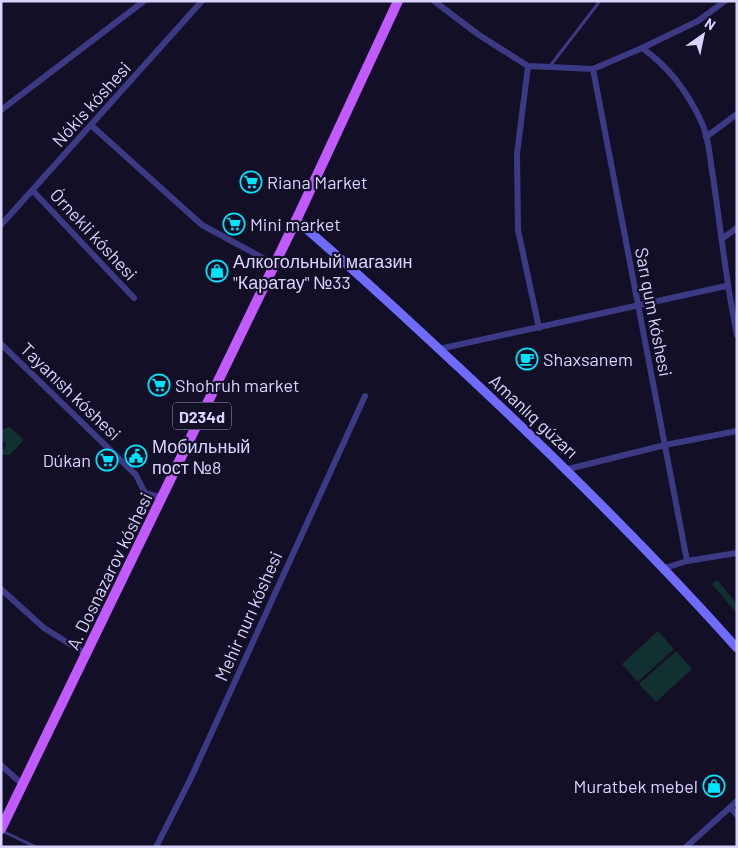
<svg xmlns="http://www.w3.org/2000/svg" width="738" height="848" viewBox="0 0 738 848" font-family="Barlow,sans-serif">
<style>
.green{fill:#12302f}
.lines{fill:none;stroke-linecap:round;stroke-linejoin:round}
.lane{stroke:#3d3a85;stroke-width:3}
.street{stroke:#3d3a85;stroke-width:6}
.secondary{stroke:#6f6bff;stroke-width:9}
.primary{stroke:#c25bff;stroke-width:10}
.labels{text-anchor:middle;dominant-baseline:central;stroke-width:4.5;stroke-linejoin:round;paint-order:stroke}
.shield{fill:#130f26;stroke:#9e99be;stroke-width:1}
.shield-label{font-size:16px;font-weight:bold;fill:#d9d4ff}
.street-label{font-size:18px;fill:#d9d4ff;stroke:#130f26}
.poi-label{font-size:18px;fill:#d9d4ff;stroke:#130f26;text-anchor:start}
</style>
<rect width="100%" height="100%" fill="#130f26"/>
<!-- green -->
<path class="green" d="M10 427 24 440 10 455H1V450L5 448 6 443 1 440V430Z
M717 580 737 604V614L712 584Z
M658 631 674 649 638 682 622 664Z
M676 651 692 669 656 702 639 684Z"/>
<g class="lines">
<!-- lane -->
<path class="lane" d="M550 66 600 1
M2 831 36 847"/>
<!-- street -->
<path class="street" d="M434 1 479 35 528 66 593 69 642 48 698 21 725 1
M642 48C668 66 688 93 701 121 709 137 710 160 713 177 721 230 726 283 737 335
M528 66 517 154 518 230 539 328
M593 69 687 561
M1 110 144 1
M92 126 202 225 274 264
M706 137 737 114
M33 191 134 298
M1 225 202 1
M723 238 737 228
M1 344 136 475 145 493 163 498
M439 349 726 286
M568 469 665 445 737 431
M665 568 687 561 737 553
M1 589 44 628 86 654
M1 765 23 785
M730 807 737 815
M156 847 190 780 365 396
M686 847 737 801"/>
<!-- secondary -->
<path class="secondary" d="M296 220C355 270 411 323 467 375 561 463 651 552 737 648"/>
<!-- primary -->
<path class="primary" d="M1 829 300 212 398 1"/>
</g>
<!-- icons -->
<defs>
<g id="supermarket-ring" transform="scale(1.125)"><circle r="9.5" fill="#130f26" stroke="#00e5ff" stroke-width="1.5"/><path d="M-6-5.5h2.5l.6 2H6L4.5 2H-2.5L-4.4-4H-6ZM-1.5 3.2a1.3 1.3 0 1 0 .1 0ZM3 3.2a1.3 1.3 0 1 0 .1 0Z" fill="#00e5ff"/></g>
<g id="shop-ring" transform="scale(1.125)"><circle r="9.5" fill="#130f26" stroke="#00e5ff" stroke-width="1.5"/><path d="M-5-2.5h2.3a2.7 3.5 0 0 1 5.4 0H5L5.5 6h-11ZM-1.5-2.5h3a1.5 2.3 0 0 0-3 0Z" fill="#00e5ff"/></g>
<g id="cafe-ring" transform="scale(1.125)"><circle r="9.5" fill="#130f26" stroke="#00e5ff" stroke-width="1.5"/><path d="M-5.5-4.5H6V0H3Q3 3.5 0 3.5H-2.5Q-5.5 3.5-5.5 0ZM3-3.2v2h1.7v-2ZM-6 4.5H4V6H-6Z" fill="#00e5ff"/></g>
<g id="civic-ring" transform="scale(1.125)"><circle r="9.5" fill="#130f26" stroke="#00e5ff" stroke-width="1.5"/><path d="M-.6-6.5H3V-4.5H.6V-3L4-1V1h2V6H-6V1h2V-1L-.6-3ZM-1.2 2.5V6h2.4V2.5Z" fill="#00e5ff"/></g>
</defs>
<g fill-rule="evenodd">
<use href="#supermarket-ring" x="251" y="182"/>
<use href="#supermarket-ring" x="234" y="224"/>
<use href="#shop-ring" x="217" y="271"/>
<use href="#cafe-ring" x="527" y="359"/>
<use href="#supermarket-ring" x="159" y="385"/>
<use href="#civic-ring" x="136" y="456"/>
<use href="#supermarket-ring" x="107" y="460"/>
<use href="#shop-ring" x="714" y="786"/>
</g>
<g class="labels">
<!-- shield labels -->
<rect class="shield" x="173" y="402.5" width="58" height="27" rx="4"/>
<g class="shield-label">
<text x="202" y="416">D234d</text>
</g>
<!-- street labels -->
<g class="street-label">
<text transform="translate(91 104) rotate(-48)">Nókis kóshesi</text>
<text transform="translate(94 234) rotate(47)">Órnekli kóshesi</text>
<text transform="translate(654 312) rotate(79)">Sarı qum kóshesi</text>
<text transform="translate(71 391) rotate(44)">Tayanısh kóshesi</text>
<text transform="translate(534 416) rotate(43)">Amanlıq gúzarı</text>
<text transform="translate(109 571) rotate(-64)">A. Dosnazarov kóshesi</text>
<text transform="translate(248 616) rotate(-66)">Mehir nurı kóshesi</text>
</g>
<!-- poi labels -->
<g class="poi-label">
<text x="267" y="182">Riana Market</text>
<text x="250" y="224">Mini market</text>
<text x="233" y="261">Алкогольный магазин<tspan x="233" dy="21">"Каратау" №33</tspan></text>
<text x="543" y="359">Shaxsanem</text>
<text x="175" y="385">Shohruh market</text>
<text x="152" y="446">Мобильный<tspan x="152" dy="21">пост №8</tspan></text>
<text x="91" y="460" text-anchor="end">Dúkan</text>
<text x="698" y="786" text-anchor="end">Muratbek mebel</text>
</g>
</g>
<!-- border -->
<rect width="738" height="848" fill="none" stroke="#d9d4ff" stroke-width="5"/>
<!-- north arrow -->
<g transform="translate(703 35) rotate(33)" stroke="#130f26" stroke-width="4" paint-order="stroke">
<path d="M0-4L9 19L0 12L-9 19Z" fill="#d9d4ff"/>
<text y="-8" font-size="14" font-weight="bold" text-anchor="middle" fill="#d9d4ff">N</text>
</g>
</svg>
